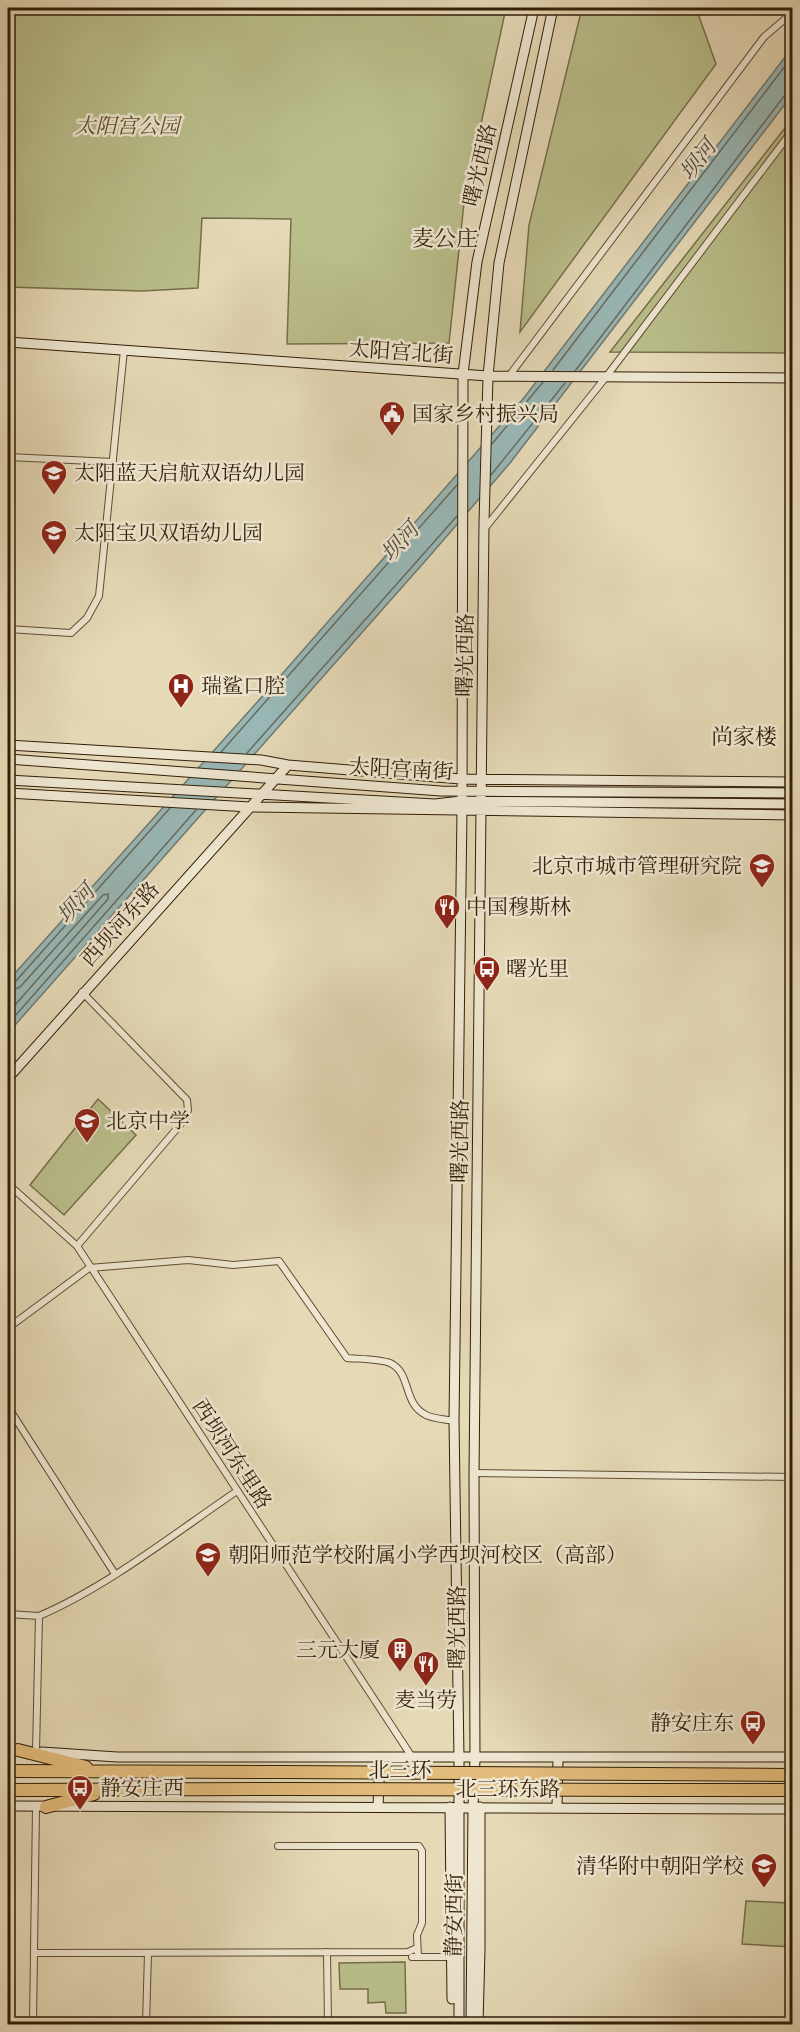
<svg xmlns="http://www.w3.org/2000/svg" width="800" height="2032" viewBox="0 0 800 2032" font-family="Alegreya,'Noto Serif SC',serif">
<style>
.green{fill:#b9be8b;stroke:#766e4a;stroke-width:1.5}
.water{fill:#99b8b7;stroke:#707a71;stroke-width:1.5}
.lines{fill:none;stroke-linecap:round;stroke-linejoin:round}
.shore{stroke:#666b60;stroke-width:1.5}
.street-casing{stroke:#5f4d34;stroke-width:8}
.secondary-casing{stroke:#321e08;stroke-width:11}
.highway-casing{stroke:#321e08;stroke-width:14}
.street{stroke:#eee6d0;stroke-width:6}
.secondary{stroke:#eee6d0;stroke-width:9}
.highway{stroke:#e2bc7b;stroke-width:12}
.highway-bridge-casing{stroke:#321e08;stroke-width:14;stroke-linecap:butt}
.highway-bridge{stroke:#e2bc7b;stroke-width:12}
.labels{text-anchor:middle;dominant-baseline:central;stroke-width:5;stroke-linejoin:round;paint-order:stroke}
.park-label{font-size:21px;font-style:italic;fill:#5a4e2f;stroke:#eee6d0}
.street-label{font-size:21px;fill:#321e08;stroke:#eee6d0}
.poi-label{font-size:21px;fill:#321e08;stroke:#eee6d0;text-anchor:start}
.water-label{font-size:22px;font-style:italic;fill:#514c3d;stroke:#eee6d0}
.neighbourhood-label{font-size:22px;fill:#321e08;stroke:#eee6d0}
</style>
<rect width="100%" height="100%" fill="#e5d9b6"/>
<filter id="stains"><feTurbulence type="fractalNoise" baseFrequency=".00333" numOctaves="4"/><feColorMatrix values="0 0 0 0 .2 0 0 0 0 .09 0 0 0 0 .02 0 0 0 .5 -.17"/></filter>
<radialGradient id="worn" r=".72"><stop offset=".6" stop-color="#630" stop-opacity="0"/><stop offset="1" stop-color="#630" stop-opacity=".3"/></radialGradient>
<!-- green -->
<path class="green" d="M8 8H506L464 203 449 343 287 344 291 219 202 218 198 288 142 291 8 287Z
M582 8H696L716 64 520 332 529 225Z
M792 119V353L610 352Z
M98 1099 136 1135 64 1215 30 1185Z
M746 1901 792 1903V1947L742 1944Z
M405 1962 406 2013H386L385 2002 368 2003V1989H340L339 1963Z"/>
<!-- water -->
<path class="water" d="M792 48V95L510 463 427 559 8 1033V981L276 681 523 399Z"/>
<g class="lines">
<!-- shore -->
<path class="shore" d="M553 370 792 57
M575 371 785 95 792 92
M492 444 543 382
M491 475 565 383
M221 752 457 485
M247 753 457 516
M8 984 15 982 170 808
M8 992 20 987 103 895 108 894V899L8 1013
M8 1024 196 810"/>
<!-- street casing -->
<g class="street-casing">
<path id="street" d="M509 376 764 37 792 13
M8 457 113 462
M485 528 606 377 792 131
M8 629 71 633 87 618 99 596 124 350
M8 1184 77 1246 412 1757
M77 1246 185 1119 188 1110 187 1100 82 992
M8 1328 89 1268 188 1260 233 1265 279 1261 347 1358C359 1359 380 1359 390 1363 412 1373 402 1403 426 1415 434 1419 445 1419 454 1421
M8 1407 115 1574
M474 1473 792 1477
M8 1614 39 1616 36 1751
M39 1616C107 1587 175 1533 237 1491
M278 1846H419L422 1851V1923L417 1935 418 1957
M327 1952 328 2024
M34 1953 408 1952 417 1948
M412 1957H455
M33 2024 36 1807
M146 2024 148 1953"/>
</g>
<!-- secondary casing -->
<g class="secondary-casing">
<path id="secondary" d="M8 342 488 376 792 378
M8 745 261 760 288 765 461 779 792 782
M8 759 441 791 792 793
M8 780 435 804 461 801 792 804
M8 793 250 807 792 815
M8 1078 288 765
M42 1752 117 1757H792
M8 1806 792 1809
M378 1807 380 1758
M450 1807 452 1999
M557 1807 558 1758
M459 2024V1758L454 1421 462 810 463 374 477 262 534 8
M471 2024 473 1807 475 1759 474 1473 484 523 488 376 499 263 553 8
M478 2024 480 1949V1807"/>
</g>
<!-- highway casing -->
<g class="highway-casing">
<path id="highway" d="M18 1750 86 1767
M8 1771 281 1772
M649 1774 792 1775
M8 1790 281 1789
M648 1790H792
M46 1807 94 1794"/>
</g>
<!-- street -->
<use href="#street" class="street"/>
<!-- secondary -->
<use href="#secondary" class="secondary"/>
<!-- highway -->
<use href="#highway" class="highway"/>
<!-- highway-bridge casing -->
<g class="highway-bridge-casing">
<path id="highway-bridge" d="M281 1772 649 1774
M281 1789 648 1790"/>
</g>
<!-- highway-bridge -->
<use href="#highway-bridge" class="highway-bridge"/>
</g>
<!-- icons -->
<defs>
<g id="civic-pin" transform="scale(1.35)"><path d="M0 17L-7.5 6A9.5 9.5 0 1 1 7.5 6Z" fill="#8f2418" stroke="#eee6d0"/><path d="M-.6-6.5H3V-4.5H.6V-3L4-1V1h2V6H-6V1h2V-1L-.6-3ZM-1.2 2.5V6h2.4V2.5Z" fill="#fff"/></g>
<g id="school-pin" transform="scale(1.35)"><path d="M0 17L-7.5 6A9.5 9.5 0 1 1 7.5 6Z" fill="#8f2418" stroke="#eee6d0"/><path d="M0-5L7-2L0 1L-7-2ZM-4 1L0 2.5L4 1V4Q0 6-4 4Z" fill="#fff"/></g>
<g id="hospital-pin" transform="scale(1.35)"><path d="M0 17L-7.5 6A9.5 9.5 0 1 1 7.5 6Z" fill="#8f2418" stroke="#eee6d0"/><path d="M-5-5h3v3.5h4V-5h3V5h-3V1.5h-4V5h-3Z" fill="#fff"/></g>
<g id="university-pin" transform="scale(1.35)"><path d="M0 17L-7.5 6A9.5 9.5 0 1 1 7.5 6Z" fill="#8f2418" stroke="#eee6d0"/><path d="M0-5L7-2L0 1L-7-2ZM-4 1L0 2.5L4 1V4Q0 6-4 4Z" fill="#fff"/></g>
<g id="restaurant-pin" transform="scale(1.35)"><path d="M0 17L-7.5 6A9.5 9.5 0 1 1 7.5 6Z" fill="#8f2418" stroke="#eee6d0"/><path d="M-5-6h1v4h1v-4h1v4h1v-4h1v5L-1.5 .5V6h-2V.5L-5-1ZM5-6V6H3V1.5H1.5Q1.5-4 5-6Z" fill="#fff"/></g>
<g id="bus-pin" transform="scale(1.35)"><path d="M0 17L-7.5 6A9.5 9.5 0 1 1 7.5 6Z" fill="#8f2418" stroke="#eee6d0"/><path d="M-5-6H5V4H4V6H2V4H-2V6H-4V4H-5ZM-3.5-4V0h7V-4ZM-3.5 1.2v1.5H-2V1.2ZM2 1.2v1.5H3.5V1.2Z" fill="#fff"/></g>
<g id="building-pin" transform="scale(1.35)"><path d="M0 17L-7.5 6A9.5 9.5 0 1 1 7.5 6Z" fill="#8f2418" stroke="#eee6d0"/><path d="M-4-6H4V6H1V3H-1V6H-4ZM-2.5-4.3h1.7v1.8h-1.7ZM.8-4.3h1.7v1.8H.8ZM-2.5-1h1.7V.8h-1.7ZM.8-1h1.7V.8H.8Z" fill="#fff"/></g>
</defs>
<g fill-rule="evenodd">
<use href="#civic-pin" x="392" y="414"/>
<use href="#school-pin" x="54" y="473"/>
<use href="#school-pin" x="54" y="533"/>
<use href="#hospital-pin" x="181" y="686"/>
<use href="#university-pin" x="762" y="866"/>
<use href="#restaurant-pin" x="447" y="907"/>
<use href="#bus-pin" x="487" y="969"/>
<use href="#school-pin" x="87" y="1121"/>
<use href="#school-pin" x="208" y="1555"/>
<use href="#building-pin" x="400" y="1650"/>
<use href="#restaurant-pin" x="426" y="1664"/>
<use href="#bus-pin" x="753" y="1723"/>
<use href="#bus-pin" x="80" y="1788"/>
<use href="#school-pin" x="764" y="1866"/>
</g>
<g class="labels">
<!-- park labels -->
<g class="park-label">
<text x="127" y="126">太阳宫公园</text>
</g>
<!-- street labels -->
<g class="street-label">
<text transform="translate(480 165) rotate(-77)">曙光西路</text>
<text transform="translate(401 352) rotate(4)">太阳宫北街</text>
<text transform="translate(465 655) rotate(-89)">曙光西路</text>
<text transform="translate(401 769) rotate(3)">太阳宫南街</text>
<text transform="translate(120 924) rotate(-48)">西坝河东路</text>
<text transform="translate(460 1141) rotate(-89)">曙光西路</text>
<text transform="translate(232 1454) rotate(57)">西坝河东里路</text>
<text transform="translate(457 1627) rotate(-90)">曙光西路</text>
<text x="400" y="1770">北三环</text>
<text x="508" y="1789">北三环东路</text>
<text transform="translate(454 1915) rotate(-89)">静安西街</text>
</g>
<!-- poi labels -->
<g class="poi-label">
<text x="412" y="414">国家乡村振兴局</text>
<text x="74" y="473">太阳蓝天启航双语幼儿园</text>
<text x="74" y="533">太阳宝贝双语幼儿园</text>
<text x="201" y="686">瑞鲨口腔</text>
<text x="742" y="866" text-anchor="end">北京市城市管理研究院</text>
<text x="466" y="907">中国穆斯林</text>
<text x="506" y="969">曙光里</text>
<text x="106" y="1121">北京中学</text>
<text x="228" y="1555">朝阳师范学校附属小学西坝河校区（高部）</text>
<text x="380" y="1650" text-anchor="end">三元大厦</text>
<text x="426" y="1700" text-anchor="middle">麦当劳</text>
<text x="734" y="1723" text-anchor="end">静安庄东</text>
<text x="100" y="1788">静安庄西</text>
<text x="744" y="1866" text-anchor="end">清华附中朝阳学校</text>
</g>
<!-- water labels -->
<g class="water-label">
<text transform="translate(698 160) rotate(-52)">坝河</text>
<text transform="translate(400 542) rotate(-48)">坝河</text>
<text transform="translate(76 904) rotate(-48)">坝河</text>
</g>
<!-- neighbourhood labels -->
<g class="neighbourhood-label">
<text x="445" y="239">麦公庄</text>
<text x="744" y="737">尚家楼</text>
</g>
</g>
<!-- margin -->
<rect width="800" height="2032" fill="none" stroke="#e5d9b6" stroke-width="30"/>
<rect x="9" y="9" width="782" height="2014" fill="none" stroke="#321e08" stroke-width="3"/>
<rect x="15" y="15" width="770" height="2002" fill="none" stroke="#321e08" stroke-width="1.5"/>
<rect width="100%" height="100%" filter="url(#stains)"/>
<rect width="100%" height="100%" fill="url(#worn)"/>
</svg>
